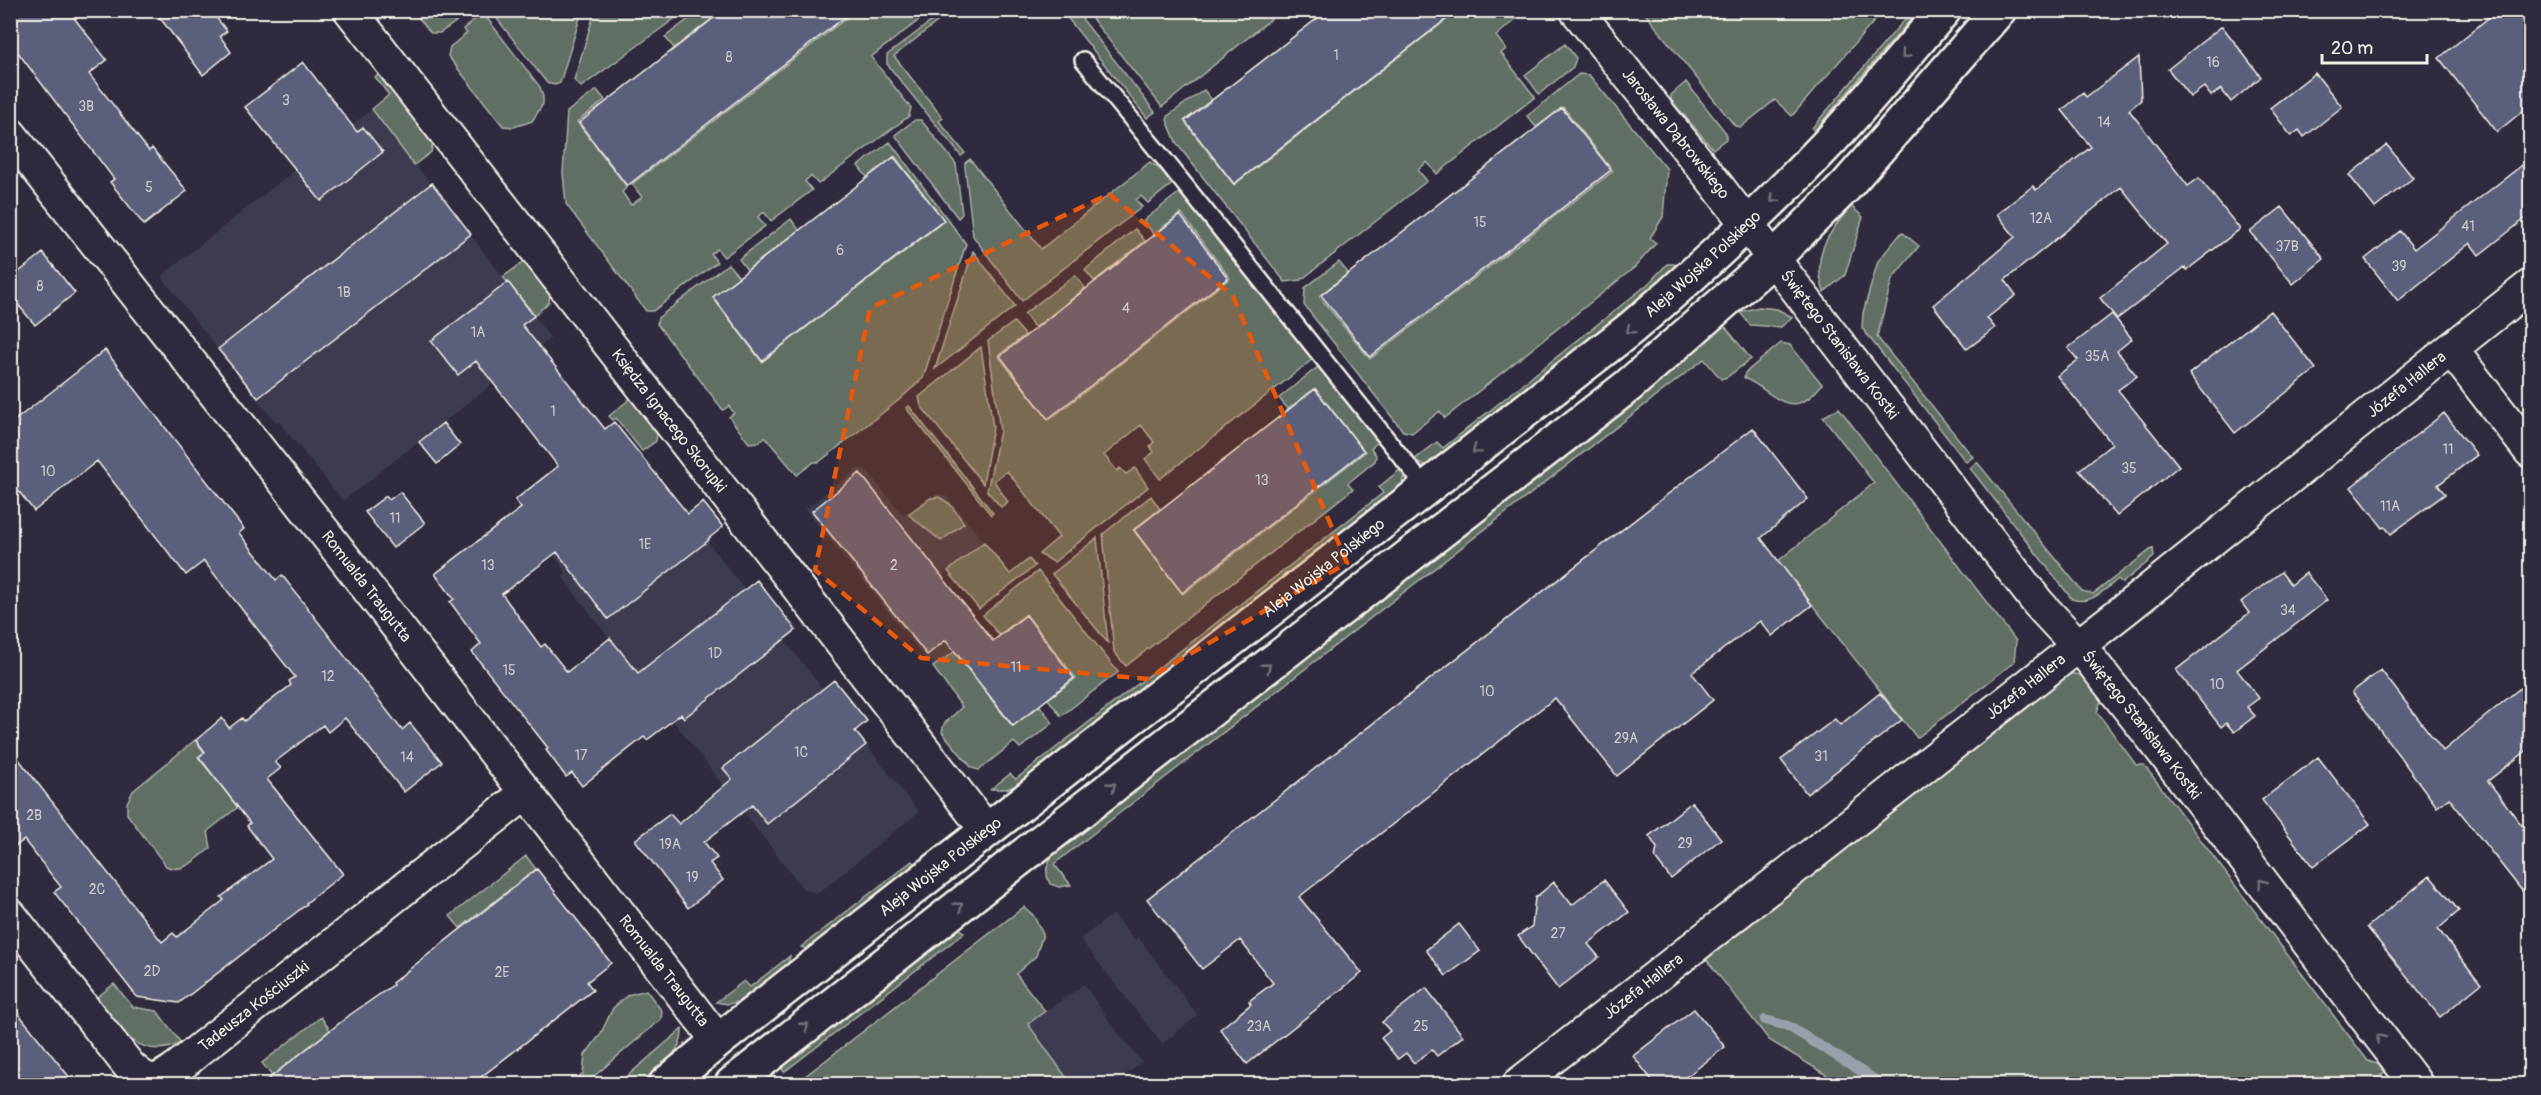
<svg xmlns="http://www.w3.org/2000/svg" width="2541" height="1095" viewBox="0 0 2541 1095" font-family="Pangolin,sans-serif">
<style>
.built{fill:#3c3a50}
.green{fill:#616e64;stroke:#aab0a6;stroke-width:1.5}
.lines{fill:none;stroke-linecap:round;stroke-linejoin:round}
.stream{stroke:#98a1ab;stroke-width:10}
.building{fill:#5b5f7c;stroke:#f4f1e8;stroke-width:1.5}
.service-casing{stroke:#f4f1e8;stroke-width:20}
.minor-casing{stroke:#f4f1e8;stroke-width:36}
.tertiary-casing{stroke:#f4f1e8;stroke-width:38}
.service{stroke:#2f2a3d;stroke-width:15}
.minor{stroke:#2f2a3d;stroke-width:32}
.tertiary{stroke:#2f2a3d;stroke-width:33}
.oneway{stroke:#747079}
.marked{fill:#e8590c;fill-opacity:0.2;stroke:#e8590c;stroke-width:4.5;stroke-dasharray:12 8;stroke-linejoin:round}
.labels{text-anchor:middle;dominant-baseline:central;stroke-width:5;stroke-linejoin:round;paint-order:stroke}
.number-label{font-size:14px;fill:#cecccd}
.street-label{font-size:16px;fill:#f4f1e8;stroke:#2f2a3d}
</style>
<rect width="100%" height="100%" fill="#2f2a3d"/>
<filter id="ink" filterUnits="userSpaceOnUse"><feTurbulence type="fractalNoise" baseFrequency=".0167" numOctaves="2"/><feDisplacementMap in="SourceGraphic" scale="12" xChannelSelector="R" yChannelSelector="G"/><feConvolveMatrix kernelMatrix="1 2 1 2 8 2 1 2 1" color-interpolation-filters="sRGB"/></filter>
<g filter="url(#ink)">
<!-- built -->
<path class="built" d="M372 109 551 338 343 501 279 422H276L256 399 161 276Z
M614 422 919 812 817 894 803 889 562 577 566 573 515 500Z
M859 468 867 471 904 516 929 497 938 494 946 496 984 542 942 576 983 628 933 667 805 509Z
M1113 914 1134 940 1138 937 1198 1015 1162 1044 1080 939Z
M1084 984 1113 1026 1142 1062 1114 1084H1071L1028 1024Z"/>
<!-- green -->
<path class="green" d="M857 10 931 11 871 57 911 108 909 116 818 184 811 176 805 181 812 190 771 221 764 212 758 217 765 226 724 257 717 249 711 254 717 262 653 311H646L566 204 563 173 567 112 597 90 605 100 577 122 627 187 622 192 631 205 642 197 632 184Z
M1282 10 1162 107 1086 11H1099Z
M1459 10 1511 11 1517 18 1496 36 1506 49 1501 53 1535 97 1437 174 1427 162 1418 170 1427 181 1301 280 1285 282 1177 144 1167 120 1169 115 1204 90 1212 100 1184 121 1234 185Z
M413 11H471L440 33H431Z
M491 11H582L560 83 555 85 547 83Z
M595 11V10L685 11 581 87 574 80Z
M699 11H722L674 48 665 37Z
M945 11H951L894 56 943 118 939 121 965 153 961 156 887 64V55Z
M1062 11H1076L1155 112 1147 118Z
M1643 11H1883L1792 116 1775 100 1741 127 1735 126Z
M1912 11H1918L1814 131 1812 128Z
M483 13 540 87 543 97V104L532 121 514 127 503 126 448 56 450 47 467 33 463 29Z
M1565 44 1576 58 1573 67 1539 94 1525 75Z
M380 74 433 144 431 152 414 165 372 109 389 95 375 77Z
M1579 74 1589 75 1667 169 1663 217 1650 238 1656 243 1635 267 1445 418 1440 411 1412 433 1403 431 1304 305 1305 288 1339 262 1348 273 1319 296 1370 359 1613 171 1563 107 1536 127 1527 116Z
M1686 82 1726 133V139L1713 149 1671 100V95Z
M915 120H921L956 164 962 214 958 218 895 135Z
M890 142 966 244 923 378 899 400 819 462H814L797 475 765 437 759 442 749 443 729 417 734 413 729 406 723 410 657 324 658 318 728 264 739 277 713 298 762 362 944 221 895 156 867 177 858 166Z
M970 159 1041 249 1150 162 1162 171 1172 184 1148 203 1141 196 1136 200 1142 207 1022 301 973 236 965 167V163Z
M1180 192 1313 359 1160 479 1145 459 1154 452 1150 446 1154 442 1141 425 1104 455 1117 471 1120 468 1126 474 1135 468 1148 487 1054 562 1039 554 1059 537 1007 471 994 481 1008 502 1001 507 987 491 1000 431 988 341 1014 322 1025 335 998 356 1049 420 1230 278 1181 213 1154 234 1143 221Z
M1851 206 1863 217 1845 275 1824 292C1811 253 1828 235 1851 206Z
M791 219 799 230 747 270 739 259Z
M1135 229 1145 241 1094 281 1085 270Z
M1902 232 1919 246 1892 279 1877 337 1973 457 1966 462 1862 328 1863 313 1878 261Z
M973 251 1015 306 935 369Z
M525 261 550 294 549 302 535 315 503 277Z
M1667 264H1674L1677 268 1605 329 1432 465H1422L1414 460 1437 442 1443 448 1648 284Z
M1075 275 1085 288 1035 328 1024 314Z
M1759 307 1777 309 1792 317 1781 327 1750 325 1740 312Z
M1723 324 1751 359 1727 377 1721 379 1704 359 1054 864 1071 885 1059 887 1050 884C1043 871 1048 861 1056 850Z
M1781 343 1790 345 1822 384C1791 426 1773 390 1744 378L1745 373Z
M981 347 993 427 983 484 921 406 919 397Z
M1319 366 1379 441 1371 448 1376 455 1375 461 1348 483 1353 489 1126 666 1114 652 1103 534 1151 496 1160 509 1133 530 1183 594 1365 452 1315 388 1288 409 1279 398Z
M631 398 657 433 656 441 642 451 616 418 613 420 609 416Z
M909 406 993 513 991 515 906 408Z
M1839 408 2016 641 2014 662 1917 738 1778 561 1874 483 1823 417Z
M1977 462 2082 591 2093 594 2153 548 2154 557 2122 583 2118 579C2105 589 2091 606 2072 599L1970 468Z
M1401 469 1404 476 1401 488 1021 784 1006 789H991L1010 774 1016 779 1383 493 1379 487Z
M939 497 950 504 964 523 941 541 908 514 931 498Z
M1097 538 1108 643 1052 574Z
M984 542 1010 574 1029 559 1035 566 979 609 948 571Z
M1038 571 1118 672 1061 716 1048 699 1076 678 1026 614 999 635 983 615Z
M954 652 1012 726 1040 706 1053 723 1020 748 1014 742 979 770 972 768 942 732 944 724 962 707 933 667Z
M2070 674C2088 673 2093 682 2103 695L2097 712 2136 765H2144L2368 1061 2390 1068 2380 1076 2387 1084H1848L1835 1080 1769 1040 1706 959 2058 681Z
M195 740 204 752 198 757 238 807 208 831 211 848C198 857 183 875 166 866L127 814V803L133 791Z
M526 856 536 869 460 928 450 916Z
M912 861 917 864 809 950 801 947Z
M1024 907 1033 915 1043 934 1036 956 1016 974 1045 1011 1028 1024 1071 1084H795Z
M958 926 964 933 784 1072 779 1065Z
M790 956 788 964 741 1001 728 1004 716 1002 744 981 750 987Z
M114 984 133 1007 157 1011 181 1043C140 1063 117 1028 95 999Z
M646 990 662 1011 661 1019 585 1084H569L583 1074 585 1055 600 1035 613 1008 628 995Z
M321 1017 330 1030 272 1076 262 1063Z
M682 1029C684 1054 655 1070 638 1084H618Z"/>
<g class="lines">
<!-- stream -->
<path class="stream" d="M1765 1020 1788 1026 1882 1084"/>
</g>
<!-- building -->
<path class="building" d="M10 10H68L107 60 89 74 149 151 152 148 187 191 144 225 110 182 114 179 10 42Z
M154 10H210L227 31 220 36 231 52 203 75Z
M724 10H854L627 186 579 123Z
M1328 10H1458L1234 184 1185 121Z
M2498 10H2530V105L2497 132 2439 58Z
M2222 26 2261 77 2231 102 2221 89 2211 96 2204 87 2190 97 2168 69Z
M2139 57 2141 100 2129 110 2188 186 2199 178 2240 229 2187 270 2185 267 2117 319 2100 298 2167 244 2121 187 2005 280 2016 295 1987 318 1995 328 1967 349 1933 305 2015 237 1997 214 2033 186 2036 190 2091 147 2062 110 2083 93 2086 97Z
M303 62 357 132 363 127 383 152 321 201 245 107Z
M2315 73 2342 107 2304 137 2299 130 2291 136 2270 108Z
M1562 108 1611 170 1370 357 1321 295Z
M2387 145 2413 178 2375 208 2349 175Z
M894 157 944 220 762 361 713 297Z
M2530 159V215L2479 255 2470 243 2398 301 2365 259 2400 231 2414 249Z
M432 183 471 234 258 398 218 349Z
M2282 207 2324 259 2293 284 2250 232Z
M1180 215 1228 278 1048 419 1000 356Z
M43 253 75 293 35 325 10 295V279Z
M508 282 534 316 522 325 605 429 614 422 688 514 703 502 723 527 708 539 709 540 608 619 557 552 502 594 541 647 545 644 567 672 610 638 638 673 757 580 796 630 684 718 681 714 647 740 644 737 582 786 572 773 566 777 546 750 548 748 472 652 481 644 450 602 454 599 435 574 521 508 515 500 558 466 476 361 458 375 431 341Z
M2270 311 2316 369 2235 433 2189 374Z
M2112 314 2132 339 2117 351 2137 376 2118 390 2179 466 2117 516 2079 470 2112 444 2057 376 2078 360 2068 348Z
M105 350 244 529 239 533 276 580 282 575 402 730 410 723 442 762 404 792 345 718 328 732 323 725 275 762 281 768 267 779 343 874 306 903 307 904 179 1003 137 997 54 892 61 887 24 840 10 850V748L162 942 173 933 177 937 224 900 221 897 272 859 247 826 250 823 199 757 205 752 196 740 222 718 229 728 242 718 244 721 291 685 289 681 295 677 204 561 186 575 97 461 34 511 10 480V424Z
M1315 389 1364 451 1182 593 1134 530Z
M2444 413 2477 455 2438 485 2445 494 2391 534 2385 527 2383 528 2351 487Z
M443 423 460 445 437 464 419 442Z
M1753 428 1808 499 1761 538 1812 605 1772 636 1760 621 1692 673 1713 700 1617 776 1555 698 1299 897 1362 973 1247 1064 1220 1029 1251 1004 1249 1001 1273 983 1240 940 1202 969 1147 899Z
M860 473 993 641 1026 615 1074 678 1013 726 946 640 927 655 812 511Z
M400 492 425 523 393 548 365 512 386 496 389 500Z
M2281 572 2291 585 2306 573 2327 600 2237 670 2259 698 2247 707 2255 716 2234 732 2226 723 2221 727 2176 670 2249 613 2241 602Z
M2381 670 2443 751 2530 680V748L2488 781 2530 836V901L2449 798 2437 807 2352 692Z
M834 680 867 721 855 731 866 745 767 824 752 805 704 842 717 858 710 863 723 880 688 908 635 840 670 814 679 824 732 779 723 768Z
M1880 693 1902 720 1807 794 1781 760 1835 719 1840 725Z
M2318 757 2370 824 2313 867 2262 800Z
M1692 802 1721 839 1671 879 1655 858 1657 848 1649 836Z
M537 869 611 963 587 982 593 990 472 1084H262L351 1014 393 985 392 983Z
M2430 876 2459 911 2438 929 2481 984 2440 1017 2367 927Z
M1604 880 1629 912 1588 944 1599 957 1558 989 1518 936 1532 926 1535 898 1554 882 1572 905Z
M1459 924 1480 951 1446 976 1426 950Z
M1426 988 1463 1036 1437 1056 1432 1050 1414 1063 1406 1053 1398 1059 1381 1038 1390 1031 1382 1022Z
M10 1003 75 1084H17L10 1075Z
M1694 1009 1725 1047 1677 1084H1655L1633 1056Z"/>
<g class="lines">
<!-- service casing -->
<g class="service-casing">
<path id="service" d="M1083 60 1169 165 1426 488"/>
</g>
<!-- minor casing -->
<g class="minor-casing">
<g id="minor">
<path id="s1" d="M350 10 987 831"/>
<path id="s2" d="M1576 10 1712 179 2038 603 2089 658 2154 740 2416 1084"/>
<path id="s3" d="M10 134 325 533 718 1041"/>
<path d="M2451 349 2530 451"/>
<path id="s4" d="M10 915 130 1067C136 1072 143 1079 151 1080 164 1081 190 1057 200 1049L526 793"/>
<path id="s5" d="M1519 1084 2124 610 2530 286"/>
</g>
</g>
<!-- tertiary casing -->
<g class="tertiary-casing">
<g id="tertiary">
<path id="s6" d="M666 1084 718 1041 935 871 1630 329C1701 269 1769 206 1833 138 1871 97 1907 53 1944 10"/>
<path d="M732 1084 1019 859 1628 386 1773 259 1846 186 1999 10"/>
</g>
</g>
<!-- service -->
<use href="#service" class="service"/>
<!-- minor -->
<use href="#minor" class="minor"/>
<!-- tertiary -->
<use href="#tertiary" class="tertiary"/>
</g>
<!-- one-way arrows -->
<defs><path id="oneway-chevron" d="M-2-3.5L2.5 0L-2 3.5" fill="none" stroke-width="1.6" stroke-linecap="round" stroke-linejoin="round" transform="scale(1.5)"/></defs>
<g class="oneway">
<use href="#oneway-chevron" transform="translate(1905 55) rotate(131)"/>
<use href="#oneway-chevron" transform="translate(1774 199) rotate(135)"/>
<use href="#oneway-chevron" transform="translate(1630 330) rotate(140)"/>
<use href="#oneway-chevron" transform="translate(1476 450) rotate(143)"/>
<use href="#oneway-chevron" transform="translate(1267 667) rotate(-38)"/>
<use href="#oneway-chevron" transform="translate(1112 786) rotate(-38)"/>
<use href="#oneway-chevron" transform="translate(2262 883) rotate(-127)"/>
<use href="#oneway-chevron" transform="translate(959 906) rotate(-38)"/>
<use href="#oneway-chevron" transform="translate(805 1026) rotate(-38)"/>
<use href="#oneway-chevron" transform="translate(2380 1038) rotate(-127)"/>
</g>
</g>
<!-- marked area -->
<path class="marked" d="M1109 194 1233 296 1347 563 1147 679 921 658 815 570 870 308Z"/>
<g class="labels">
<!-- number labels -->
<g class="number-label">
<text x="1336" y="55">1</text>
<text x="729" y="57">8</text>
<text x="2213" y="62">16</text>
<text x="286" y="100">3</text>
<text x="86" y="106">3B</text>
<text x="2104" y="122">14</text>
<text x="149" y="187">5</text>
<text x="2041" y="218">12A</text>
<text x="1480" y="222">15</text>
<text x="2468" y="226">41</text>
<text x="2287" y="246">37B</text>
<text x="840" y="250">6</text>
<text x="2399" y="266">39</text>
<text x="40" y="286">8</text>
<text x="344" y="292">1B</text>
<text x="1126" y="308">4</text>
<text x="478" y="332">1A</text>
<text x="2097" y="356">35A</text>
<text x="553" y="411">1</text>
<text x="2448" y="449">11</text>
<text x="2129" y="468">35</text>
<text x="48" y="471">10</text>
<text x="1262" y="480">13</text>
<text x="2390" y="506">11A</text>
<text x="395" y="518">11</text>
<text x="645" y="544">1E</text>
<text x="488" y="565">13</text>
<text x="894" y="565">2</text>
<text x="2288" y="610">34</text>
<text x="715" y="653">1D</text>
<text x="1016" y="667">11</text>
<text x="509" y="670">15</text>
<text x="328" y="676">12</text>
<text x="2217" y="684">10</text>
<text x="1487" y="691">10</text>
<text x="1626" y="738">29A</text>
<text x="801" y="752">1C</text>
<text x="581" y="755">17</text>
<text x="1821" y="756">31</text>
<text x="407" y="757">14</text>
<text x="34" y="815">2B</text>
<text x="1685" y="843">29</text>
<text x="670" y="844">19A</text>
<text x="692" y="877">19</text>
<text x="97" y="889">2C</text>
<text x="1558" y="933">27</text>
<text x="152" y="971">2D</text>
<text x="502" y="972">2E</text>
<text x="1259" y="1026">23A</text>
<text x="1421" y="1026">25</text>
</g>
<!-- street labels -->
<g class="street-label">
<text stroke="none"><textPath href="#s2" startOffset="159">Jarosława Dąbrowskiego</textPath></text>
<text stroke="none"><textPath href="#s6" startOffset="1322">Aleja Wojska Polskiego</textPath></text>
<text stroke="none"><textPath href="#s2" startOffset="426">Świętego Stanisława Kostki</textPath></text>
<text stroke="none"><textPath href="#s5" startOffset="1130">Józefa Hallera</textPath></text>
<text stroke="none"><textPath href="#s1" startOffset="520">Księdza Ignacego Skorupki</textPath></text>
<text stroke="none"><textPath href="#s6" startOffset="836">Aleja Wojska Polskiego</textPath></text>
<text stroke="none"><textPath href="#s3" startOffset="576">Romualda Traugutta</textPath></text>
<text stroke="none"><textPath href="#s5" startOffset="644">Józefa Hallera</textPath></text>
<text stroke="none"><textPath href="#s2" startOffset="912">Świętego Stanisława Kostki</textPath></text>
<text stroke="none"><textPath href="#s6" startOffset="350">Aleja Wojska Polskiego</textPath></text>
<text stroke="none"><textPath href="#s3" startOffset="1062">Romualda Traugutta</textPath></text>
<text stroke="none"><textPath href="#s5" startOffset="158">Józefa Hallera</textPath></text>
<text stroke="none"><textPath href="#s4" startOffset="346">Tadeusza Kościuszki</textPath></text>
</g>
</g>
<!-- margin -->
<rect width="2541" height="1095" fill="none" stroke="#2f2a3d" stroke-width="36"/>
<rect x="18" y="18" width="2505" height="1059" fill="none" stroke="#f4f1e8" stroke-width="2" filter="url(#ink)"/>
<!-- scale -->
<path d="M2322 54v9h105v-9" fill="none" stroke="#f4f1e8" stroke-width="3"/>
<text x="2331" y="54" font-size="18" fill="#f4f1e8" stroke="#2f2a3d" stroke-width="4.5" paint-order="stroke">20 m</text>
</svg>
